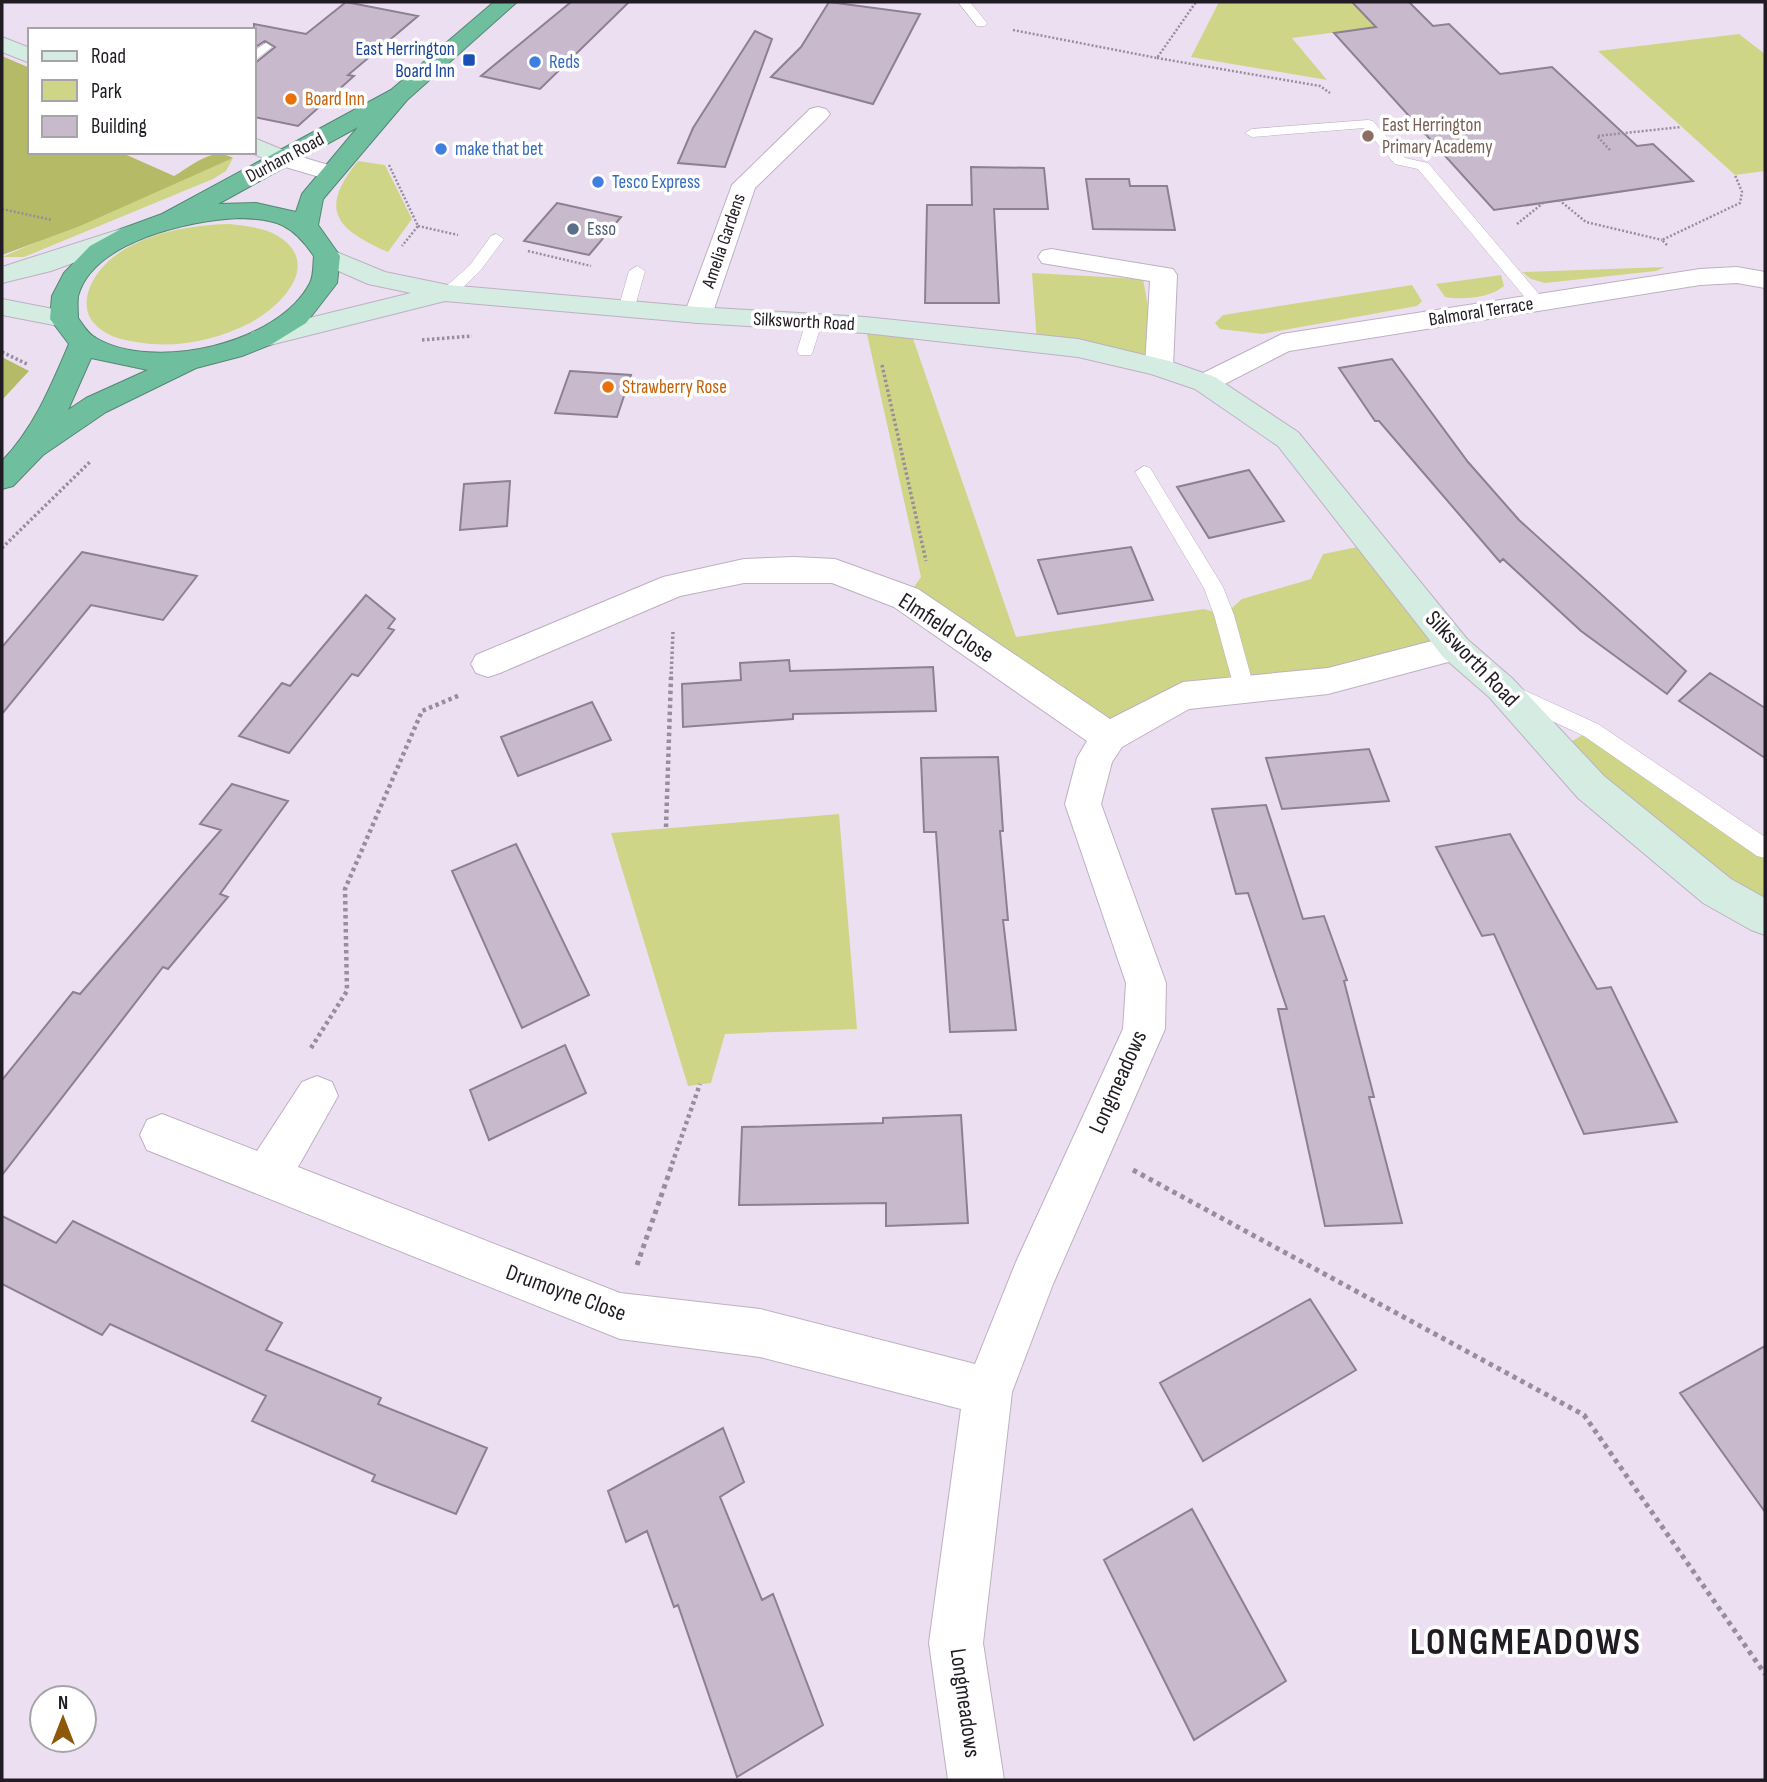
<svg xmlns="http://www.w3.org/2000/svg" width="1767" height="1782" viewBox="0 0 1767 1782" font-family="'Sofia Sans Condensed',sans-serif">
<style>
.green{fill:#cfd586}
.forest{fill:#b4ba65}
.building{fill:#c8bacc;stroke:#8c8091;stroke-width:2}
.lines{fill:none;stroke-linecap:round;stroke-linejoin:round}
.lane-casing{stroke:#beb0c2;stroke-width:1}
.street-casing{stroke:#beb0c2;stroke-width:2}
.secondary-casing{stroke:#beb0c2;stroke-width:2}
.highway-casing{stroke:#548674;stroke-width:2}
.path-far3{stroke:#978d9b;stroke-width:2.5;stroke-dasharray:2 2;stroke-linecap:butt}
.path-far2{stroke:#978d9b;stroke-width:3.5;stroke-dasharray:2.5 2.5;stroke-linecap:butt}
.path-far1{stroke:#978d9b;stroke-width:4.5;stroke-dasharray:3.5 3.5;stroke-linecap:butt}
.path{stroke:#978d9b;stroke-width:5;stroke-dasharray:4.5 4.5;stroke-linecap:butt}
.lane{fill:#fff;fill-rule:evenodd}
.street{fill:#fff;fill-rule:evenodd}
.secondary{fill:#d4ece2;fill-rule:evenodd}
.highway{fill:#6fbf9f;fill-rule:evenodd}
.transit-dot{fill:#1a4fb4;stroke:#fff;stroke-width:2.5}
.shop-dot{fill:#3f7fe0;stroke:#fff;stroke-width:2.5}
.food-dot{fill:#e8710a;stroke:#fff;stroke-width:2.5}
.education-dot{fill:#8d6e63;stroke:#fff;stroke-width:2.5}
.service-dot{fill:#5c6f8a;stroke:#fff;stroke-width:2.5}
.labels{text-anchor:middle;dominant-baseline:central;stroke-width:7;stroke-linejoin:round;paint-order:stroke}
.far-transit-label{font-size:19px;fill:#164399;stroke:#fff;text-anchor:end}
.far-shop-label{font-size:19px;fill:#366cbe;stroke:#fff;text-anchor:start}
.far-food-label{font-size:19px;fill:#c56008;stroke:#fff;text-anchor:start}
.far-education-label{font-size:19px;fill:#785e54;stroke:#fff;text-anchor:start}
.far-street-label{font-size:19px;fill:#211c23;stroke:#fff}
.far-service-label{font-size:19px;fill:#4e5e75;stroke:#fff;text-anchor:start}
.street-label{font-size:23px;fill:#211c23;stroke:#fff}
.near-district-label{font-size:37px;font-weight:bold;letter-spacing:2px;fill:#211c23;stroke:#fff}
</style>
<rect width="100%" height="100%" fill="#eddff2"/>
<!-- green -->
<path class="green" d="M1219 2H1352L1376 27 1292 38 1327 80 1191 57Z
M1739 34 1765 54V171L1735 175 1598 51Z
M233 158 226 171 213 179 24 257H2Z
M358 161 385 165 412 219 388 252C336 229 318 210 358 161Z
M229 224C248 226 270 228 285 241 319 270 277 309 250 323 215 341 174 349 136 342 121 340 103 335 93 322 85 312 85 299 90 287 111 238 182 225 229 224Z
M1665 267 1656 271 1545 283 1531 279 1522 272Z
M1032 273 1143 279 1159 367 1037 344Z
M1501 275 1504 286C1490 298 1463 300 1445 297L1436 284Z
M1412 285 1422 301 1417 306 1262 334 1220 329 1215 323 1223 315Z
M865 325 910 330 1016 637 1204 609 1224 615 1242 599 1311 579 1323 554 1372 544 1455 648 1183 696 1109 737 906 598 921 577Z
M1591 730 1765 849V918L1717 891 1557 750Z
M839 814 857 1029 725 1034 711 1083 688 1086 611 833Z"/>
<!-- forest -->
<path class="forest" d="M2 56 30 68V152H120L174 176C193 165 212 146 233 158L80 226 2 255Z
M2 357 29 371 2 400Z"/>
<!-- building -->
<path class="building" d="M346 2 418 16 348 75 354 76 298 126 254 117V64L275 47 265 41 254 48V24L306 34Z
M571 2H629L540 89 481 76Z
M829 2 920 14 873 104 771 77 801 47Z
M1352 2H1409L1433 26 1449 24 1500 74 1552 67 1637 146 1653 144 1693 181 1494 210 1334 33 1376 27Z
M755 31 772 39 725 167 678 163 693 128Z
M971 167 1044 168 1048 209H994L999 303H925L927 205H972Z
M1086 179H1129L1130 186H1167L1175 230 1093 229Z
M557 203 621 217 589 255 524 241Z
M1392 359 1468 462 1519 520 1686 671 1667 694 1581 631 1503 559 1500 562 1379 421H1375L1339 368Z
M570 371 631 375 617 417 555 413Z
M1249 470 1284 521 1209 538 1177 487Z
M510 481 507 526 460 530 464 484Z
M1131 547 1153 600 1058 614 1038 560Z
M82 552 197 576 163 620 91 605 2 714V647Z
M366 595 395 619 388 628 394 630 358 676 352 674 289 753 239 736 282 683 290 686Z
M789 660 790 671 933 667 936 711 793 714V719L683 727 682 684 741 680 740 663Z
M1710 673 1765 708V758L1679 701Z
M592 702 611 740 518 776 501 737Z
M1369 749 1389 801 1282 809 1266 758Z
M998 757 1003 831H1000L1008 920H1003L1016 1030 950 1032 936 832H924L921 758Z
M232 784 288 801 220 894 228 897 168 969 163 967 2 1175V1080L73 992 80 994 221 830 200 824Z
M1266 805 1303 919 1324 916 1347 980 1344 981 1374 1097H1369L1402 1223 1325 1226 1278 1009H1287L1248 893 1236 894 1212 809Z
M1510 834 1597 989 1611 987 1677 1122 1584 1134 1494 934 1482 936 1436 847Z
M516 844 589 995 522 1028 452 871Z
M565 1045 586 1093 489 1140 470 1090Z
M961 1115 968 1223 886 1226V1203L739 1205 742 1127 883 1123V1118Z
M2 1216 56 1243 73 1221 282 1323 266 1350 381 1398 378 1404 487 1448 456 1514 372 1481 375 1475 252 1421 266 1396 110 1324 102 1335 2 1284Z
M1310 1299 1356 1370 1203 1461 1160 1383Z
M1765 1346V1512L1680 1393Z
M723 1428 744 1482 720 1497 762 1600 773 1594 823 1725 737 1777 678 1605 674 1607 647 1531 626 1542 608 1491Z
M1192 1509 1286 1681 1194 1740 1104 1560Z"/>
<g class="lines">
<!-- lane casing -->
<g class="lane-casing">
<path id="lane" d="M958 2H970L987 23 985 26H977Z
M266 43 272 47 254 61V51Z
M1368 120 1373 121 1405 158 1428 163 1544 300 1546 303 1544 306H1532L1418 169 1395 164 1364 128 1252 137 1245 133 1252 129Z
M496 234 504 239 480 271 454 296H442L440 293 442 290 470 265 491 236Z
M637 266 645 271 634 310 626 315 620 313 618 310 629 271Z
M814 317 822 322 813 351 811 355H799L797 351 806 322Z
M1144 466 1150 468 1223 587 1234 615 1255 691 1252 697 1245 699 1238 697 1235 691 1214 615 1204 588 1135 472Z
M1510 684 1598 724 1765 837V858L1757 856 1584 736 1503 698 1500 692 1503 686Z"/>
</g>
<!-- street casing -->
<g class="street-casing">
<path id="street" d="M818 107 826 109 830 114 826 119 755 188 712 315 708 321 698 323 688 321 684 315 732 185 810 109Z
M284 152 339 168 342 173 339 178 330 180 275 164 272 159 275 154Z
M1051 249 1173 269 1177 275 1173 367 1169 373 1159 376 1149 373 1145 367 1150 281 1042 263 1038 257 1042 251Z
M1737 267 1765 272V288L1737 283 1700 285 1289 351 1215 389 1205 392 1195 389 1191 383 1195 377 1282 334 1700 269Z
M794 557 835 559 918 589 1110 719 1183 682 1328 668 1455 635 1467 639 1472 648 1467 657 1328 694 1189 709 1122 747 1112 762 1101 804 1166 983 1165 1029 1053 1284 1012 1392 983 1643 1004 1780H948L929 1643 961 1409 760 1357 620 1339 147 1150 140 1135 147 1120 162 1114 257 1151 302 1082 317 1076 332 1082 338 1096 298 1167 620 1293 760 1309 975 1364 1016 1262 1123 1029 1126 983 1065 804 1077 758 1087 741 894 607 832 583H744L680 596 500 673 488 677 476 673 471 664 476 655 663 577 744 559Z"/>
</g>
<!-- secondary casing -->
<g class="secondary-casing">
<path id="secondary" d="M2 37 30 48V63L2 52Z
M254 138 293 154 296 159 293 164 284 166 275 164 250 152H254Z
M130 226 139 229 143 234 139 239 51 271 2 283V267Z
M327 248 385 272 448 285 698 307 865 317 1078 339 1169 361 1215 377 1298 432 1467 639 1513 679 1604 776 1731 879 1765 898V935L1751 930 1703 903 1578 798 1489 697 1443 657 1278 446 1195 389 1151 374 1078 357 865 333 698 323 445 301 262 347 252 344 248 338 252 332 411 293 368 284 318 262 314 256 318 250Z
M2 299 74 313 78 319 74 325 64 327 2 315Z"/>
</g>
<!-- highway casing -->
<g class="highway-casing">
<path id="highway" d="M494 2H517L407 100 323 199 318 225 340 256 337 283 306 323 272 344 242 356 196 368 106 412 43 455 13 486 2 489V461C34 428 51 386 69 344L50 319 52 296 64 273 90 246 121 229 162 214 391 90ZM358 127 302 194 296 212 256 203 218 204ZM239 218C277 219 292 224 314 256 313 264 314 276 310 283 279 344 153 372 96 338 88 334 83 325 78 318 78 311 77 303 78 296 93 241 191 220 239 218ZM91 358 148 370 86 398 68 410Z"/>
</g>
<!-- path-far3 -->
<path class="path-far3" d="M1013 30 1157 58 1196 2
M1157 58 1320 86 1330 93
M1610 150 1597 136 1681 127
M389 165 418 226 402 246
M1559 200 1586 222 1662 240
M2 209 52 220
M1517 224 1543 203
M418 226 458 235
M1667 245 1662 240 1740 203 1742 192 1735 175
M528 251 591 266"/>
<!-- path-far2 -->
<path class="path-far2" d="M422 340 472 336
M2 352 29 365
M882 365 926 561
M2 548 91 461
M671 679 673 632"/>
<!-- path-far1 -->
<path class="path-far1" d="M666 827 671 677
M311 1048 347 991 345 889 422 711 460 695
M672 1164 700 1084"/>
<!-- path -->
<path class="path" d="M1133 1170 1584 1415 1765 1674
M637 1265 673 1162"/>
<!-- lane -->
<use href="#lane" class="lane"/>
<!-- street -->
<use href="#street" class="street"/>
<!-- secondary -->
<use href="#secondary" class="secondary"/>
<!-- highway -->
<use href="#highway" class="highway"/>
</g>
<!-- markers -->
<rect class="transit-dot" x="462" y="53" width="14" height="14" rx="3.5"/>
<g class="shop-dot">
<circle cx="535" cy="62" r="7"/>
<circle cx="441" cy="149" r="7"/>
<circle cx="598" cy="182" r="7"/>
</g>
<g class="food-dot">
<circle cx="291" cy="99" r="7"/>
<circle cx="608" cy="387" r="7"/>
</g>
<circle class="education-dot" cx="1368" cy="136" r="7"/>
<circle class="service-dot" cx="573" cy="229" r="7"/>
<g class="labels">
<!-- far-transit labels -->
<g class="far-transit-label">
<text x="455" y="49">East Herrington<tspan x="455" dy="22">Board Inn</tspan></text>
</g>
<!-- far-shop labels -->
<g class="far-shop-label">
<text x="549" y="62">Reds</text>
<text x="455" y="149">make that bet</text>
<text x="612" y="182">Tesco Express</text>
</g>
<!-- far-food labels -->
<g class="far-food-label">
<text x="305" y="99">Board Inn</text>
<text x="622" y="387">Strawberry Rose</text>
</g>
<!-- far-education labels -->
<g class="far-education-label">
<text x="1382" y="125">East Herrington<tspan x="1382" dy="22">Primary Academy</tspan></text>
</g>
<!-- far-street labels -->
<g class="far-street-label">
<text transform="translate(285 158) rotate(-28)">Durham Road</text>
<text transform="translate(724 241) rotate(-71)">Amelia Gardens</text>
<text transform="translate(1481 312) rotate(-9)">Balmoral Terrace</text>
<text transform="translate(804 322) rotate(3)">Silksworth Road</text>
</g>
<!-- far-service labels -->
<g class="far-service-label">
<text x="587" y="229">Esso</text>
</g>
<!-- street labels -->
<g class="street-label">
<text transform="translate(946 628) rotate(33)">Elmfield Close</text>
<text transform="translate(1472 659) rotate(46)">Silksworth Road</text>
<text transform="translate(1118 1082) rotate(-66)">Longmeadows</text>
<text transform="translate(566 1293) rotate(20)">Drumoyne Close</text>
<text transform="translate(965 1703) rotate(82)">Longmeadows</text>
</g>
<!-- near-district labels -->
<g class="near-district-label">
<text x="1526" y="1643">LONGMEADOWS</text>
</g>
</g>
<!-- border -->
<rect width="1767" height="1782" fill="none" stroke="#211c23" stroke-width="7"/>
<!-- legend -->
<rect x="28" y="28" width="228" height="126" fill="#ffffff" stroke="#a6a4a7" stroke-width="2"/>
<rect x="42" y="51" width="35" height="10" fill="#d4ece2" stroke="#a6a4a7" stroke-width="2"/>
<text x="91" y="63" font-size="21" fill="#211c23">Road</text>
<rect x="42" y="80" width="35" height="21" fill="#cfd586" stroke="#a6a4a7" stroke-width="2"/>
<text x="91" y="98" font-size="21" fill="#211c23">Park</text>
<rect x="42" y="116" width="35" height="21" fill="#c8bacc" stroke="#a6a4a7" stroke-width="2"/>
<text x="91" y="133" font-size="21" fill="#211c23">Building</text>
<!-- north arrow -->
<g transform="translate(63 1719)"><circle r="33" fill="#ffffff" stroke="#a6a4a7" stroke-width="2"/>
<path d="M0-5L12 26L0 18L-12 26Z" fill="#8e580a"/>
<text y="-10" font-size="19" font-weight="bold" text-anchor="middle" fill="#211c23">N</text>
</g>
</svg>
